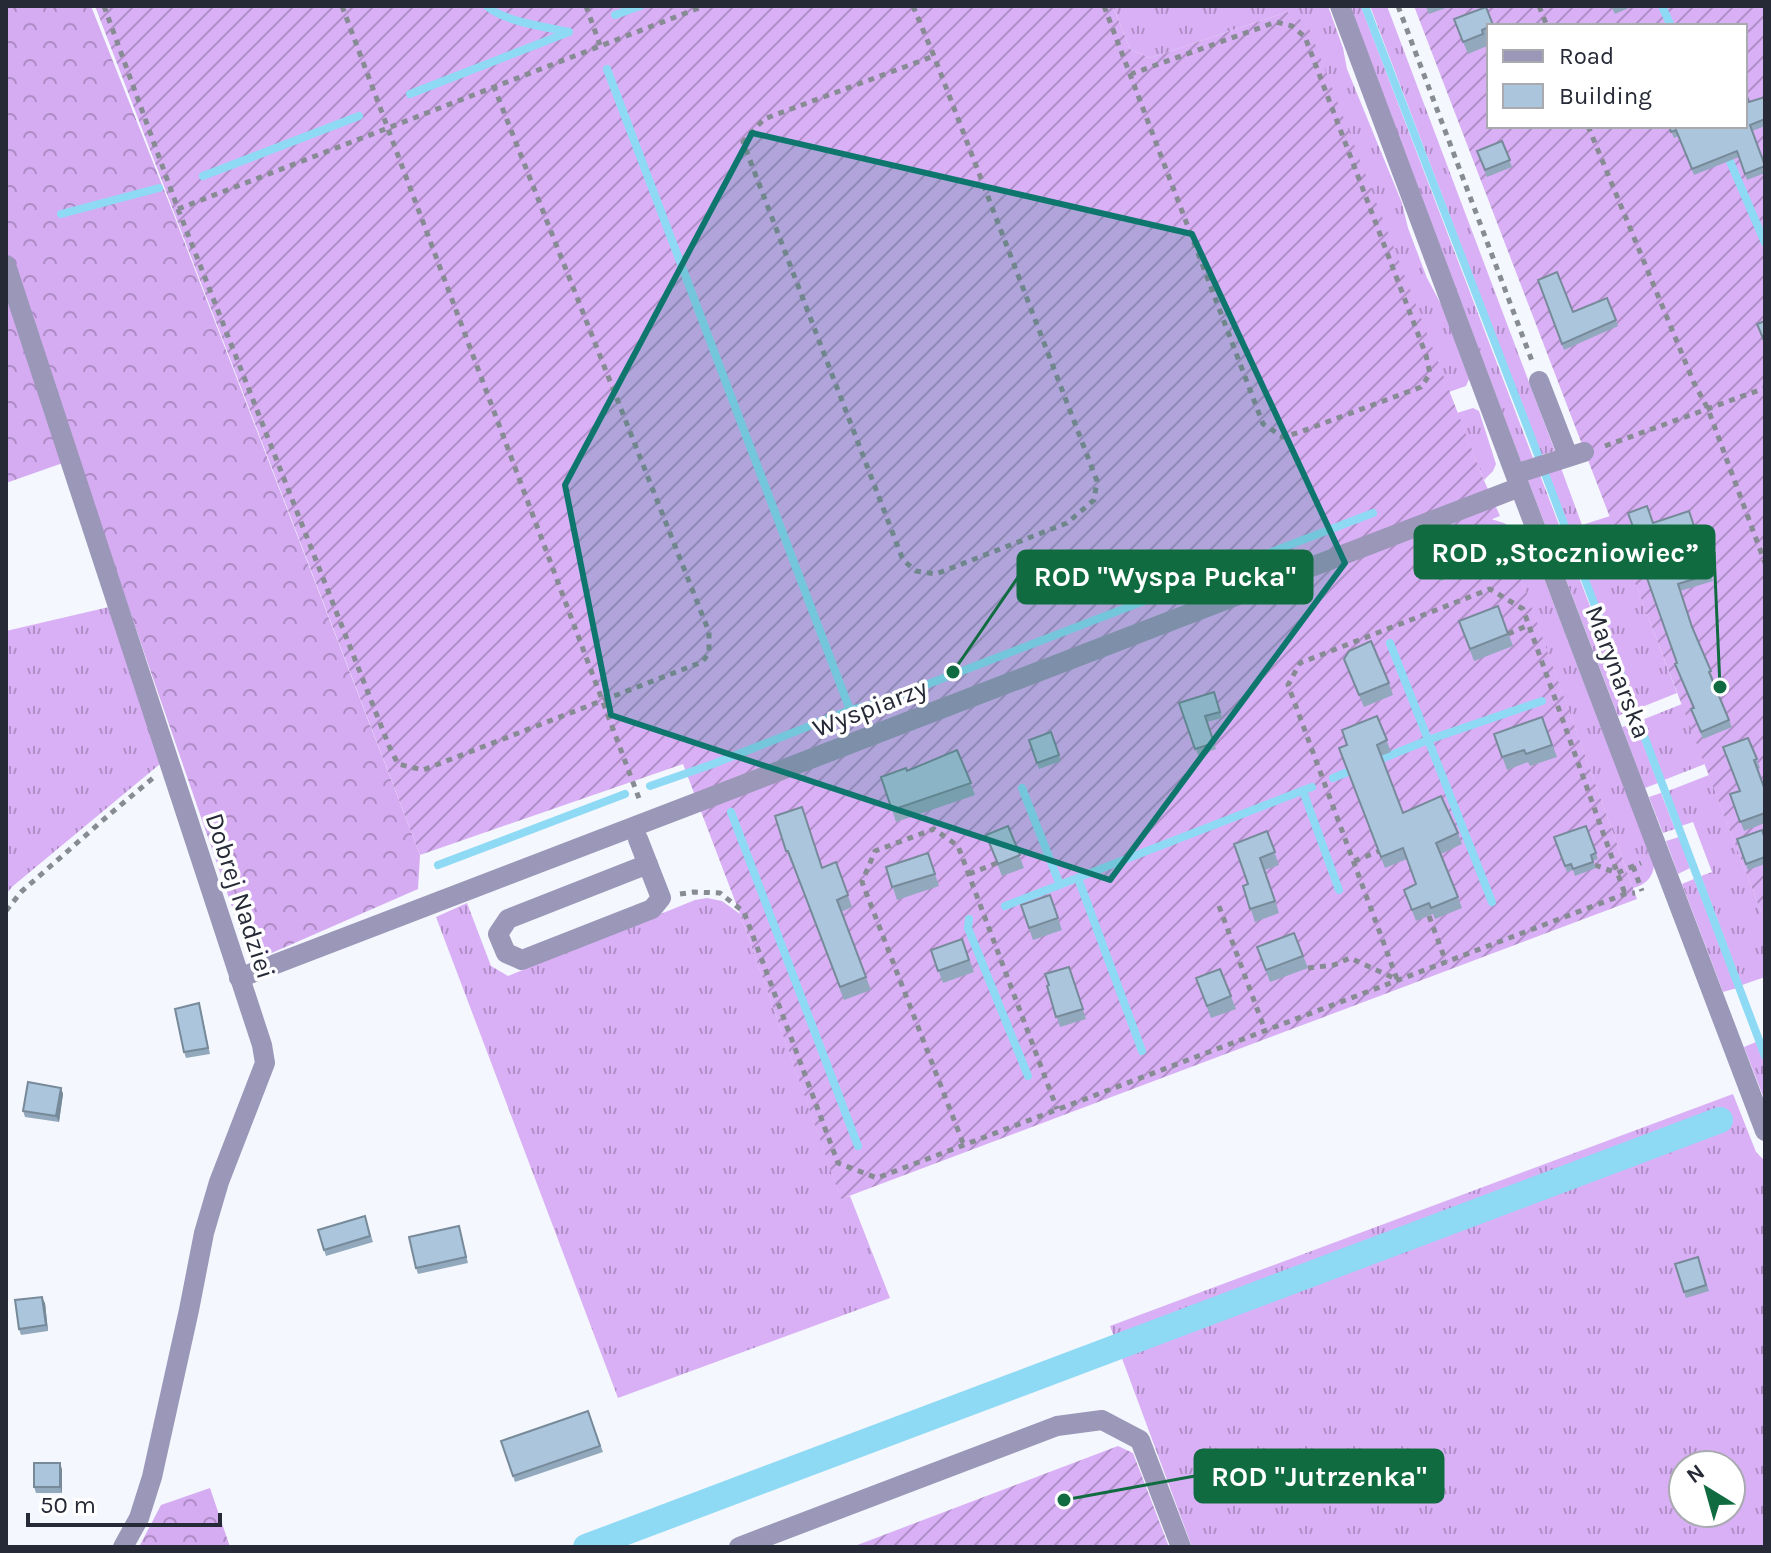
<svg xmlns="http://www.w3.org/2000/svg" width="1771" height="1553" viewBox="0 0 1771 1553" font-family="Karla,sans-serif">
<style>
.grass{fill:url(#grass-tufts);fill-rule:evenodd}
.forest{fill:url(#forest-crowns)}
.garden{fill:url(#garden-furrows);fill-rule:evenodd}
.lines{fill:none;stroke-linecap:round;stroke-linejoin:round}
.stream{stroke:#8edaf5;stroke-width:8}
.canal{stroke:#8edaf5;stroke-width:26}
.path{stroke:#878b94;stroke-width:5;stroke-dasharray:6 6;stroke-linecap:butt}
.minor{stroke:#9a97b8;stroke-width:20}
.wall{fill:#92a9bd}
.shaded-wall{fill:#778a9a}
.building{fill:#aac5dc;stroke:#778a9a;stroke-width:2}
.marked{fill:#0f766e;fill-opacity:0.2;stroke:#0f766e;stroke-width:6;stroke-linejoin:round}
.labels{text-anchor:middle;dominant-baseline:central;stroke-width:7;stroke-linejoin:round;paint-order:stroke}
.street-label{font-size:26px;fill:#262a36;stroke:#fff}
.leader{fill:none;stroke:#106c40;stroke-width:3}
.callout-dot{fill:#106c40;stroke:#fff;stroke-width:3}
.callout{fill:#106c40;stroke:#106c40;stroke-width:3}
.callout-label{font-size:28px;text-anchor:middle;font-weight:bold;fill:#fff}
</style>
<defs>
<pattern id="grass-tufts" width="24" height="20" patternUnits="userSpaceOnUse" patternTransform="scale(2)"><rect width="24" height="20" fill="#d9b0f5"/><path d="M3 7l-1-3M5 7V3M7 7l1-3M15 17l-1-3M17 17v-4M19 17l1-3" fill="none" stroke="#b08fc7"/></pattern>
<pattern id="forest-crowns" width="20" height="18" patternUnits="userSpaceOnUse" patternTransform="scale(2)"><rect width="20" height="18" fill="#d5acf2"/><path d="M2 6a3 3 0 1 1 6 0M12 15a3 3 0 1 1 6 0" fill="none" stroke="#ad8cc5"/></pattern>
<pattern id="garden-furrows" width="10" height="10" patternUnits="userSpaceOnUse" patternTransform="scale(2)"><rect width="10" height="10" fill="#d9b0f5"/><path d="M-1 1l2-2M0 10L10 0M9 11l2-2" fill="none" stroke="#b08fc7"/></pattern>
</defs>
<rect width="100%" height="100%" fill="#f4f7fd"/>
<!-- grass -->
<path class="grass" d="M1113 6H1328L1343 48 1347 69 1402 203 1408 228 1427 278 1443 308 1469 379 1466 386 1449 392 1287 12 1150 58 1130 49Z
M1350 6H1361L1533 458 1521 462Z
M1370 6H1387L1555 451 1541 455Z
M1473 408 1479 411 1496 464 1493 471 1484 480 1457 413Z
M1561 468 1582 525 1610 516 1677 693 1637 709 1548 473Z
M1540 475 1630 711 1618 716 1528 480Z
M1488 518 1504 523 1516 531 1522 525 1526 531 1487 546 1496 569 1503 566 1499 553 1530 542 1654 865C1653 878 1645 885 1633 888L1517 568 1482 580 1462 525Z
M109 607 160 764 13 886 6 894V631Z
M1682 704 1705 764 1664 780 1642 720Z
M1635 723 1658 783 1645 788 1622 727Z
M1709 775 1765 922V977L1742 985 1701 876 1712 872 1693 822 1681 826 1668 791Z
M1661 793 1675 829 1663 833 1649 797Z
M1679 837 1690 868 1678 874 1666 841Z
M1694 879 1737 988 1723 992 1682 884Z
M707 898 722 901 740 914 841 1198 850 1196 890 1298 618 1398 436 917 467 903 491 966 508 976 695 900Z
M1756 1042 1765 1064V1101L1744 1047Z
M1733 1094 1756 1152 1765 1161V1547H1192L1110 1326ZM1683 1465H1731V1513H1683Z"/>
<!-- forest -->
<path class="forest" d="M6 6H91L172 210 420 855 418 889 251 962 77 458 6 483Z
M210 1488 230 1547H139L161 1505Z"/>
<!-- garden -->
<path class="garden" d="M95 6H1113L1130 49 1150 58 1287 12 1307 23 1483 478 1500 516 1464 530 1482 580 1517 567 1637 899 841 1199 740 914 683 764 420 855Z
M1414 6H1765V922ZM1489 26H1745V126H1489Z
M1118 1446 1133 1453 1169 1547H852Z"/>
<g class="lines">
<!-- stream -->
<path class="stream" d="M487 6C502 21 546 27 569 32
M1365 6 1530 434 1765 1056
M1662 6 1671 26
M615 15 640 6
M607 69 850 710
M410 94 569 32
M1726 152 1765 243
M203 176 359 116
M61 214 159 188
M1390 643 1492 902
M1374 762 1428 740 1542 701
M1333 778 1357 768
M650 786 713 764 850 710 876 704 1373 513
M1022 788 1060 885
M1303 791 1339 890
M731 812 858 1146
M438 865 625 794
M1078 878 1142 1051
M1005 906 1312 787
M969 919 968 928 1028 1076"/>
<!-- canal -->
<path class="canal" d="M586 1547 1720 1120"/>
<!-- path -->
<path class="path" d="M104 6 178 209 389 746 398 764 423 770 702 662 709 653V632L494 87
M342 6 640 801
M586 6 600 45
M913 6 934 56 1097 481 1094 500 1067 523 936 574 916 571 903 560 743 142 764 119 934 56
M1104 6 1263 424 1283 437 1300 432 1421 387 1430 374 1426 355 1305 37 1292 26 1276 22 1131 74
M1398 6 1532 361
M1539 6 1547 26
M1588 126 1694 383 1708 409 1765 563
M178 209 704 6
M1605 446 1765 388
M1508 634 1529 625
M1354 861 1382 850
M1595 865 1617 873 1641 863
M1633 866 1642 891
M969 874 997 863
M680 894 694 892 720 893 744 912 838 1163 877 1178 1625 894 1635 893
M1219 906 1265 1030
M6 911 21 892 110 814 153 778
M1429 916 1446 962
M1308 968 1334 965 1350 958 1396 979
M1397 979 1288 685 1300 663 1490 589 1523 609 1625 894
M963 1143 862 882 875 851 934 829 958 846 1057 1109"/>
<!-- minor -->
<path class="minor" d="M1340 6 1515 474 1765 1131
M6 265 262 1045 265 1063 219 1182 204 1233 189 1310 152 1477 139 1518 123 1547
M1539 381 1568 456
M1515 474 1584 452
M638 839 661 898 652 909 522 960 506 953 498 934 508 919 648 864
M239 978 1520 487
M739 1547 1057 1426 1102 1420 1140 1440 1181 1547"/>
</g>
<!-- wall -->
<path class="wall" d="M1426 6H1451L1429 14Z
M1611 6H1633L1615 14Z
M1486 7 1493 26H1489V41L1486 42 1487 46 1468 54 1454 19Z
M1765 97V126L1752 131 1765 164V173L1747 180 1739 157 1694 175 1678 136 1674 138 1669 126 1749 102Z
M1502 141 1512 167 1487 177 1477 151Z
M1538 280 1573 312 1607 298 1618 326 1564 350Z
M1689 511 1713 581 1680 591 1693 629 1713 678 1712 679 1732 727 1703 739 1691 709 1694 708 1677 663 1646 563 1653 523Z
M1456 533 1470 569 1440 581 1426 545Z
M1498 606 1513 646 1474 661 1459 621Z
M1344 659 1389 683 1393 695 1364 707Z
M1214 692 1222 718 1207 722 1216 749 1198 755 1179 703Z
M1377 716 1391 752 1381 756 1403 813 1458 833 1462 844 1441 854 1462 908 1435 919 1433 914 1416 921 1404 890 1416 884 1407 859 1385 868 1339 748 1347 745Z
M1542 717 1557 757 1530 766 1528 762 1507 770 1494 734Z
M1051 732 1061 761 1039 769 1029 740Z
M1748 738 1760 768 1758 769 1765 790V823L1744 831 1730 794 1740 791Z
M957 750 975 795 896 822 881 777 907 771Z
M775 816 822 867 836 862 852 907 841 912 871 990 844 1000 792 863H791Z
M1008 826 1024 868 1002 876 986 835Z
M1586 826 1598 859 1593 861 1596 868 1575 876 1573 870 1567 872 1554 837Z
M1267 831 1279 865 1265 870 1279 913 1255 922 1243 886 1248 884Z
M1737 839H1765V864L1748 870Z
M928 853 939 886 897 900 886 867Z
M1050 895 1062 930 1033 940 1021 905Z
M1294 933 1308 968 1270 982 1257 947Z
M962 939 974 972 943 983 931 950Z
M1069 967 1086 1019 1060 1027 1047 986Z
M1220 969 1236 1009 1211 1018 1196 978Z
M201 1010 210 1054 186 1058 184 1052Z
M61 1088 63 1094 59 1122 25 1117 23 1111Z
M365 1216 373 1242 326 1256 318 1230Z
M459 1226 468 1263 418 1274 416 1268Z
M1698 1257 1709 1291 1686 1298 1675 1264Z
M45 1303 48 1331 21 1335 19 1329Z
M588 1411 603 1452 515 1482 501 1441Z
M62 1469V1493H36L34 1487Z"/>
<!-- shaded-wall -->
<path class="shaded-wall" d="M61 1088 63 1094 59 1122 56 1116Z
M42 1297 45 1303 48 1331 46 1325Z
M60 1463 62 1469V1493L60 1487Z"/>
<!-- building -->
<path class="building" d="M1486 7 1493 25 1482 30 1483 34 1463 42 1454 19Z
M1745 90 1749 102 1765 97V119L1750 125 1765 166 1745 174 1737 151 1692 169 1676 130 1671 132 1669 126H1745Z
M1502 141 1510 160 1485 170 1477 151Z
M1557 272 1573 312 1607 298 1616 320 1562 344 1538 280Z
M1765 321V343L1757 324Z
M1647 506 1653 523 1689 511 1710 574 1678 584 1692 627 1711 671 1709 672 1729 720 1701 732 1691 709 1694 708 1675 664 1677 663 1642 564 1646 563 1628 513Z
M1498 606 1508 634 1470 649 1459 621Z
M1371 641 1389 683 1359 695 1344 659 1349 651Z
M1214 692 1220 712 1205 716 1214 743 1195 749 1179 703Z
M1377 716 1387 740 1377 745 1403 813 1441 796 1458 833 1436 843 1458 897 1431 908 1429 903 1412 910 1404 890 1416 884 1403 848 1381 857 1339 748 1347 745 1342 730Z
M1542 717 1552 745 1526 754 1524 750 1502 757 1494 734Z
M1051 732 1059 755 1037 763 1029 740Z
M1748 738 1757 759 1754 760 1765 790V813L1740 822 1730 794 1740 791 1723 747Z
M957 750 971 783 892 810 881 777 906 768 907 771Z
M802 807 822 868 836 862 848 895 837 900 866 977 840 987 788 851H786L775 816Z
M1008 826 1020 855 998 864 986 835Z
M1586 826 1596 853 1591 855 1593 862 1573 869 1571 864 1565 866 1554 837Z
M1762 830 1765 839V857L1746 864 1737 839Z
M1267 831 1275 852 1260 858 1275 901 1250 909 1243 886 1248 884 1234 844Z
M928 853 935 874 892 887 886 867Z
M1050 895 1058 918 1029 928 1021 905Z
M1294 933 1303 956 1266 970 1257 947Z
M962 939 969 960 938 971 931 950Z
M1069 967 1083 1009 1056 1017 1047 986 1049 985 1045 974Z
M1220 969 1231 996 1207 1006 1196 978Z
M199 1003 208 1048 184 1052 175 1009Z
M28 1082 61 1088 56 1116 23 1111Z
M365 1216 370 1236 324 1250 318 1230Z
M459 1226 466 1257 416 1268 409 1237Z
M1698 1257 1706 1285 1684 1292 1675 1264Z
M42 1297 46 1325 19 1329 15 1300Z
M588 1411 600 1446 513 1476 501 1441Z
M34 1463H60V1487H34Z"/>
<!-- marked area -->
<path class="marked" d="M752 133 1192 234 1345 563 1110 880 611 715 565 485Z"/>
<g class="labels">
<!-- street labels -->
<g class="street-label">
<text transform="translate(1618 672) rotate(69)">Marynarska</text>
<text transform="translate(870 708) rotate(-21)">Wyspiarzy</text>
<text transform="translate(240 896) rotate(72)">Dobrej Nadziei</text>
</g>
</g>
<!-- callouts -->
<path class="leader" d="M1720 687L1714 552M953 672L1018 577M1064 1500L1195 1476"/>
<g class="callout-dot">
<circle cx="1720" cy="687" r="8"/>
<circle cx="953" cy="672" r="8"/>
<circle cx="1064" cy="1500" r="8"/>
</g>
<g class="callout">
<rect x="1415" y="526" width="299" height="52" rx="8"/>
<rect x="1018" y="551" width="294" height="52" rx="8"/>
<rect x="1195" y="1450" width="248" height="52" rx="8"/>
</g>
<g class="callout-label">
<text x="1565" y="562">ROD „Stoczniowiec”</text>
<text x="1165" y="586">ROD "Wyspa Pucka"</text>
<text x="1319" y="1486">ROD "Jutrzenka"</text>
</g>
<!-- border -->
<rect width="1771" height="1553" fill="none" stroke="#262a36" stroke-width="16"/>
<!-- legend -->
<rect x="1487" y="24" width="260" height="104" fill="#ffffff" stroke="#a8aaaf" stroke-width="2"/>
<rect x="1503" y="50" width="40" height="12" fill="#9a97b8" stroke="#a8aaaf" stroke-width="2"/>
<text x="1559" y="64" font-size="24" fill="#262a36">Road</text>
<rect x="1503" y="84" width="40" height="24" fill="#aac5dc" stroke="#a8aaaf" stroke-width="2"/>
<text x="1559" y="104" font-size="24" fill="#262a36">Building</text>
<!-- north arrow -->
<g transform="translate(1707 1489) rotate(323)"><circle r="38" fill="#ffffff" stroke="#a8aaaf" stroke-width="2"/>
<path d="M0-6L14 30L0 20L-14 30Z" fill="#106c40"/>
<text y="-12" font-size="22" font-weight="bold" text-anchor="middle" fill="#262a36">N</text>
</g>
<!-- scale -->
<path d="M28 1513v12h192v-12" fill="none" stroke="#262a36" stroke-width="4"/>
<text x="40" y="1513" font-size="24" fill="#262a36" stroke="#ffffff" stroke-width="6" paint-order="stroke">50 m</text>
</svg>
